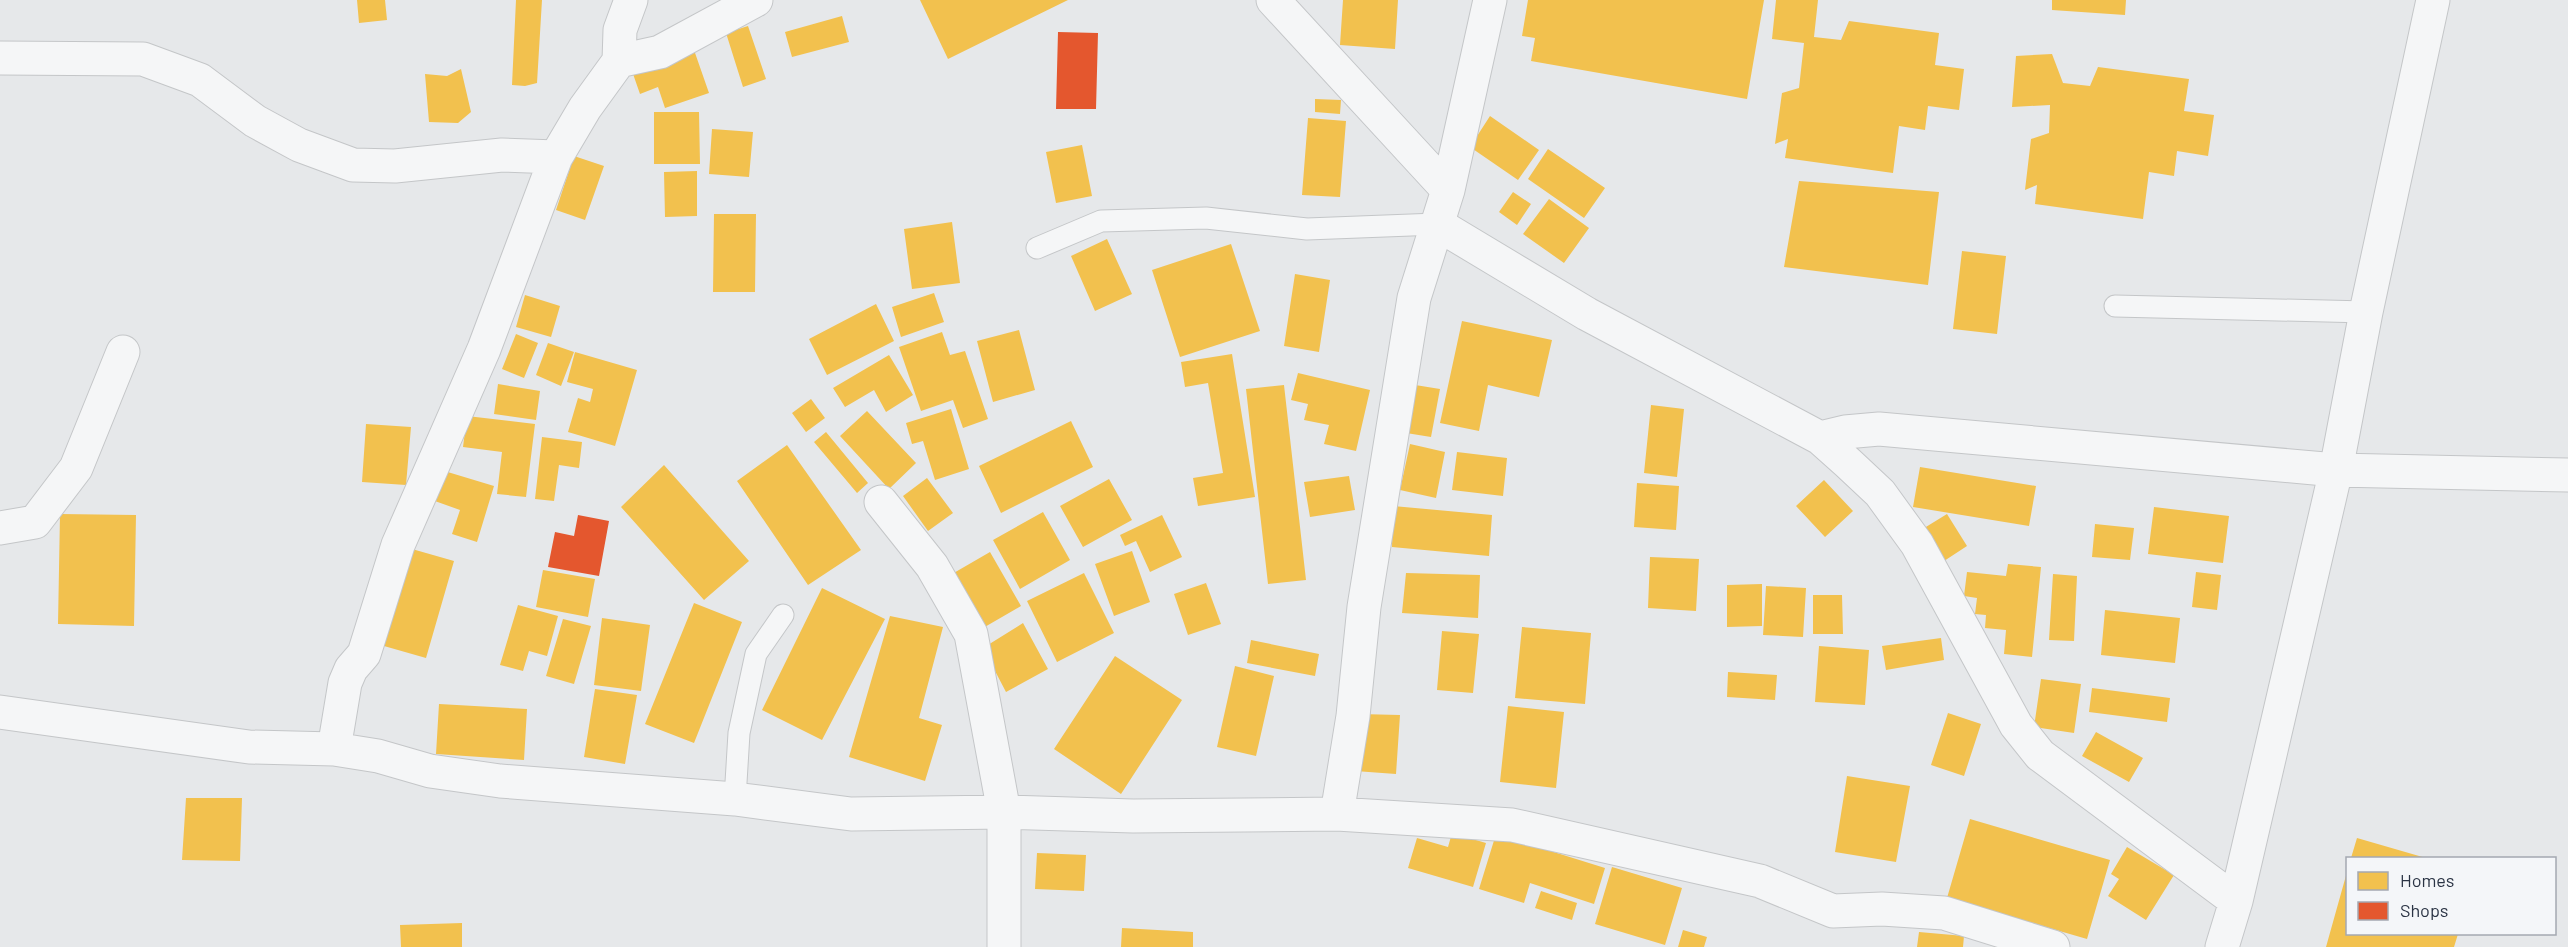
<svg xmlns="http://www.w3.org/2000/svg" width="2568" height="947" viewBox="0 0 2568 947" font-family="Barlow,sans-serif">
<style>
.homes{fill:#f2c14e}
.shops{fill:#e4572e}
.lines{fill:none;stroke-linecap:round;stroke-linejoin:round}
.lane-casing{stroke:#c4c6c8;stroke-width:23}
.street-casing{stroke:#c4c6c8;stroke-width:35}
.lane{stroke:#f5f6f7;stroke-width:21}
.street{stroke:#f5f6f7;stroke-width:33}
</style>
<rect width="100%" height="100%" fill="#e6e8ea"/>
<!-- homes -->
<path class="homes" d="M357 0H385L387 20 359 23Z
M516 0H542L537 83 525 86 512 85Z
M920 0H1068L948 59Z
M1343 0H1398L1395 49 1340 45Z
M1528 0H1764L1747 99 1531 61 1535 38 1522 36Z
M1776 0H1818L1814 37 1841 40 1849 21 1939 33 1935 65 1964 69 1959 110 1928 106 1925 130 1899 126 1893 173 1785 158 1788 139 1775 144 1782 93 1799 88 1804 43 1772 39Z
M2052 0H2126L2125 15 2052 10Z
M842 16 849 42 792 57 785 32Z
M748 26 766 79 743 87 726 33Z
M694 50 709 93 665 108 658 87 640 94 632 71Z
M2052 54 2063 83 2090 86 2098 67 2189 79 2184 111 2214 115 2208 156 2177 151 2174 176 2149 172 2143 219 2035 204 2037 185 2025 190 2031 139 2049 133 2050 105 2012 107 2016 56Z
M461 69 471 112 458 123 429 122 425 74 447 76Z
M1315 99 1341 100 1340 114 1315 112Z
M654 112H699L700 164H654Z
M1490 116 1539 150 1518 180 1470 147Z
M1308 118 1346 121 1340 197 1302 195Z
M712 129 753 132 749 177 709 174Z
M1082 145 1092 196 1056 203 1046 152Z
M1548 149 1605 188 1584 218 1528 179Z
M574 156 604 166 585 220 556 210Z
M697 171V216L665 217 664 172Z
M1799 181 1939 192 1928 285 1784 267Z
M1513 192 1531 204 1517 225 1499 212Z
M1549 199 1589 228 1564 263 1523 234Z
M714 214H756L755 292H713Z
M952 222 960 283 912 289 904 229Z
M1107 239 1132 294 1095 311 1071 256Z
M1231 244 1260 331 1180 357 1152 270Z
M1962 251 2006 256 1997 334 1953 329Z
M1295 274 1330 280 1319 352 1284 346Z
M934 293 944 322 901 337 892 307Z
M525 295 560 306 551 337 516 327Z
M876 304 894 341 827 375 809 339Z
M1462 321 1552 340 1539 397 1488 385 1479 431 1440 423Z
M1019 330 1035 390 993 402 977 341Z
M942 332 950 355 965 351 988 419 963 428 953 400 921 411 899 347Z
M516 334 538 343 524 378 502 369Z
M548 343 574 352 561 386 536 375Z
M575 352 637 370 615 446 568 432 578 398 590 402 593 389 567 382Z
M1232 354 1255 497 1198 506 1193 478 1223 473 1208 383 1185 387 1181 362Z
M889 355 913 395 886 412 874 390 845 407 833 388Z
M1298 373 1370 390 1356 451 1324 444 1329 425 1304 420 1308 404 1291 400Z
M498 384 540 391 536 420 494 414Z
M1409 384 1440 389 1431 437 1400 432Z
M1284 385 1306 580 1268 584 1246 389Z
M811 399 825 418 806 432 792 413Z
M1651 405 1684 409 1677 477 1644 473Z
M951 409 969 469 935 480 923 441 912 444 906 423Z
M867 411 916 463 889 489 840 436Z
M467 416 535 424 526 497 497 494 502 452 463 447Z
M1071 421 1093 467 1001 513 979 466Z
M366 424 411 427 406 485 362 482Z
M826 432 868 483 857 493 814 442Z
M542 437 582 442 579 468 559 465 554 501 535 499Z
M1410 444 1445 452 1436 498 1400 490Z
M787 445 861 550 808 585 737 481Z
M1457 452 1507 458 1503 496 1452 490Z
M664 465 749 561 704 600 621 507Z
M1920 467 2036 486 2029 526 1913 507Z
M441 470 494 486 477 542 452 534 460 510 432 500Z
M1349 476 1355 510 1310 517 1304 482Z
M927 478 953 513 928 531 903 496Z
M1109 479 1132 520 1083 547 1060 506Z
M1824 480 1853 511 1825 537 1796 506Z
M1637 483 1679 486 1676 530 1634 527Z
M1393 506 1492 515 1489 556 1392 547Z
M2154 507 2229 516 2223 563 2148 554Z
M1043 512 1070 560 1020 589 993 540Z
M60 514 136 515 134 626 58 624Z
M1947 514 1967 546 1941 563 1921 530Z
M1162 515 1182 557 1150 572 1136 541 1125 546 1120 535Z
M2095 524 2134 528 2130 560 2092 557Z
M412 549 454 561 426 658 384 646Z
M1132 551 1150 602 1114 616 1095 564Z
M990 552 1021 606 983 628 952 574Z
M1650 557 1699 559 1696 611 1648 608Z
M2008 564 2041 567 2032 657 2004 654 2006 630 1985 628 1986 615 1975 614 1977 598 1964 596 1967 572 2006 576Z
M543 570 595 579 588 617 536 607Z
M2196 572 2221 575 2217 610 2192 607Z
M1084 573 1114 633 1057 662 1027 601Z
M1406 573 1480 575 1478 618 1402 613Z
M2053 574 2077 576 2074 641 2049 640Z
M1206 583 1221 624 1188 635 1174 594Z
M1762 584V626L1727 627V585Z
M1766 586 1806 588 1803 637 1763 635Z
M822 588 885 619 822 740 762 710Z
M1813 595H1842L1843 634H1813Z
M694 603 742 622 694 743 645 724Z
M518 605 558 616 547 656 529 651 523 671 500 665Z
M2105 610 2180 618 2175 663 2101 655Z
M890 616 943 627 919 718 942 725 925 781 849 757Z
M602 618 650 625 641 691 594 685Z
M563 619 591 626 574 684 546 676Z
M1023 623 1048 669 1006 692 983 648Z
M1522 627 1591 633 1585 704 1515 698Z
M1442 631 1479 634 1473 693 1437 690Z
M1941 638 1944 660 1886 670 1882 646Z
M1251 640 1319 654 1315 676 1247 663Z
M1819 646 1869 650 1865 705 1815 702Z
M1115 656 1182 700 1121 794 1054 749Z
M1235 666 1274 676 1256 756 1217 747Z
M1728 672 1777 675 1775 700 1727 697Z
M2041 679 2081 684 2074 733 2034 727Z
M2092 688 2170 698 2167 722 2089 712Z
M595 689 637 695 625 764 584 757Z
M439 704 527 709 524 760 436 754Z
M1508 706 1564 712 1556 788 1500 782Z
M1948 713 1981 724 1964 776 1931 765Z
M1359 714 1400 715 1396 774 1355 771Z
M2096 732 2143 758 2129 782 2082 756Z
M1847 776 1910 786 1896 862 1835 852Z
M186 798H242L240 861 182 860Z
M1970 819 2110 860 2087 939 1947 898Z
M1452 833 1486 843 1473 887 1408 868 1417 838 1448 847Z
M1496 834 1605 868 1594 904 1530 883 1524 903 1479 889Z
M2357 838 2426 858H2351Z
M2127 847 2174 875 2146 920 2108 896 2119 879 2111 874Z
M1037 853 1086 855 1084 891 1035 889Z
M1612 867 1682 888 1665 945 1595 924Z
M2347 872 2348 934H2458L2454 947H2326Z
M1541 891 1577 903 1572 920 1535 908Z
M462 923V947H401L400 925Z
M1122 928 1193 932V947H1121Z
M1683 930 1707 937 1704 947H1678Z
M1919 932 1964 936 1963 947H1917Z"/>
<!-- shops -->
<path class="shops" d="M1058 32 1098 33 1096 109H1056Z
M578 515 609 521 599 576 548 567 555 532 574 536Z"/>
<g class="lines">
<!-- lane casing -->
<g class="lane-casing">
<path id="lane" d="M1037 248 1101 221 1206 218 1307 229 1437 224
M2115 306 2366 312
M735 799 739 733 756 654 783 615"/>
</g>
<!-- street casing -->
<g class="street-casing">
<path id="street" d="M1273 0 1448 190
M0 58 143 59 200 80 255 121 299 145 353 165 395 166 502 155 556 157
M619 61 660 52 756 0
M1437 224 1587 314 1820 438 1848 463 1880 493 1917 544 2016 725 2040 755 2236 901
M1820 438 1845 432 1879 429 2336 470 2568 475
M881 502 932 566 971 634 1004 812V947
M0 528 35 522 76 468 123 352
M0 712 249 747 334 749 378 756 430 771 500 781 735 799 851 814 1004 812 1133 816 1337 814 1512 825 1760 881 1833 911 1882 909 1944 913 2053 947
M334 749 345 683 351 669 364 654 398 545 484 349 556 157 585 108 619 61 620 30 631 0
M1337 814 1353 716 1364 607 1414 298 1448 190 1490 0
M2222 947 2236 901 2336 470 2366 312 2433 0"/>
</g>
<!-- lane -->
<use href="#lane" class="lane"/>
<!-- street -->
<use href="#street" class="street"/>
</g>
<!-- legend -->
<rect x="2346" y="857" width="210" height="78" fill="#f4f6f9" stroke="#a4a8b1" stroke-width="1.5"/>
<rect x="2358" y="872" width="30" height="18" fill="#f2c14e" stroke="#a4a8b1" stroke-width="1.5"/>
<text x="2400" y="887" font-size="18" fill="#2b3445">Homes</text>
<rect x="2358" y="902" width="30" height="18" fill="#e4572e" stroke="#a4a8b1" stroke-width="1.5"/>
<text x="2400" y="917" font-size="18" fill="#2b3445">Shops</text>
</svg>
